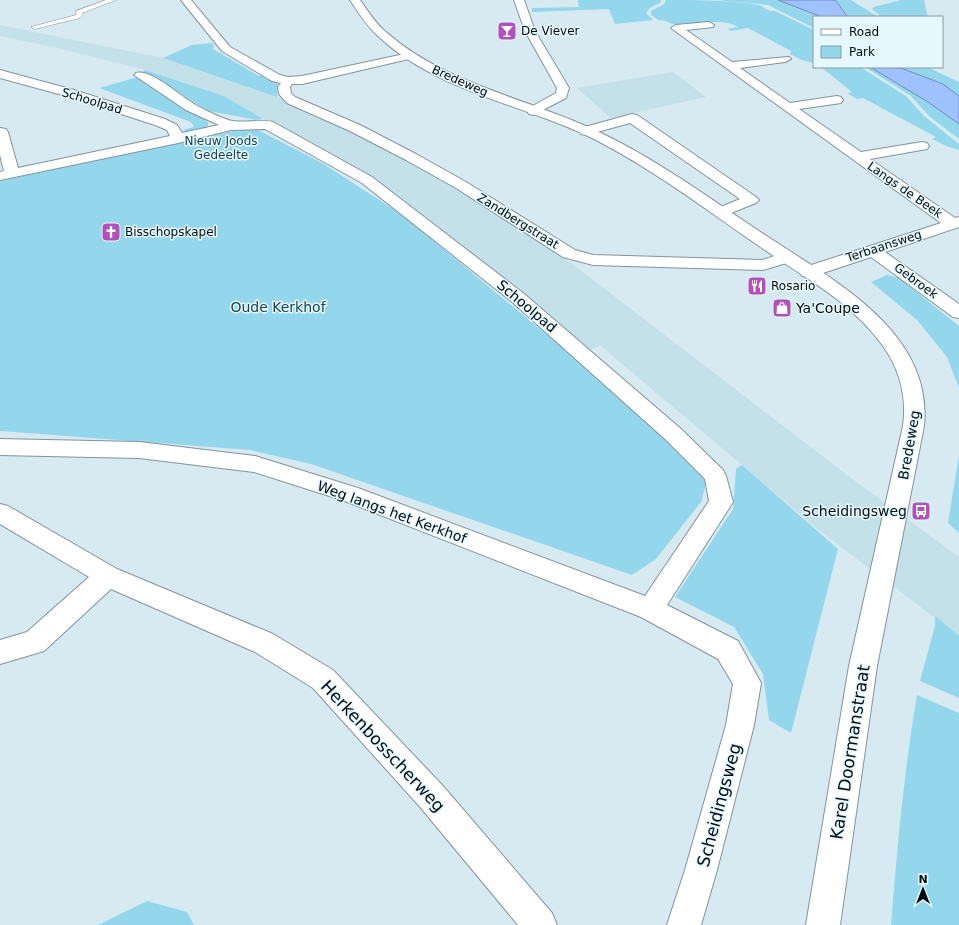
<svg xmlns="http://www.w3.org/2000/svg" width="959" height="925" viewBox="0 0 959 925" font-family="'DejaVu Sans',sans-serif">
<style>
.built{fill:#c4e0e9}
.green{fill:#94d7ed}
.water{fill:#9fc1ff;stroke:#718bb7}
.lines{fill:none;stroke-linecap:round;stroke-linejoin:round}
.service-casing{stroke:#83949a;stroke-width:1}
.minor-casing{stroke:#83949a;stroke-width:2}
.secondary-casing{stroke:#83949a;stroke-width:2}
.service{fill:#fff;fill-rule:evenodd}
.minor{fill:#fff;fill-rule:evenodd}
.secondary{fill:#fff;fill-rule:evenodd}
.labels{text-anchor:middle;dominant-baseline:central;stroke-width:3;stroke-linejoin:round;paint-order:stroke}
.far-poi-label{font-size:12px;fill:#070d0f;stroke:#e5f8fe;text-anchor:start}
.far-street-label{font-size:12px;fill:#070d0f;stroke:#e5f8fe}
.far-park-label{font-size:12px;fill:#1a434f;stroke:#e5f8fe}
.street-label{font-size:14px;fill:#070d0f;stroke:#e5f8fe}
.park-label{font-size:14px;fill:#1a434f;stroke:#e5f8fe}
.poi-label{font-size:14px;fill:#070d0f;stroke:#e5f8fe;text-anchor:start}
.near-street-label{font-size:17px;fill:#070d0f;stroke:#e5f8fe}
</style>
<rect width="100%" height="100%" fill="#d7eaf1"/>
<!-- built -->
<path class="built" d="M0 25 163 58 277 97 317 113 408 159 515 220 851 478 959 557V636L820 531 601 346 589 350 401 198 330 153 263 119 224 96 145 70 53 47 0 36Z
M673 72 706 97 611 118 577 88Z"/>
<!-- green -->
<path class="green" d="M578 0H661V2L650 8 646 13 653 20 615 24 609 9 532 12V8L579 7Z
M666 0C696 0 728 0 758 5 764 6 768 12 775 11L814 30V63L802 60 790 54 791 51 748 28 731 31 727 29 738 27C721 17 699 25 679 25 671 25 666 19 658 20L651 15V11L664 4Z
M716 0H778L822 17H814V28L768 5Z
M835 0H851L878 17H848Z
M901 0H924L928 17H882L872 9 874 7Z
M212 43 214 46 213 49 259 76 263 75 278 83 277 97 163 58 192 45Z
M821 67H860L906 96 924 116 959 144V150L946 146 932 139 936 137 863 98 857 99 847 93 852 92Z
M865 67H870L928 102 959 124V139L929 116 911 96Z
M897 67H927L959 82V96L939 82Z
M145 70 224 96 263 119 257 120 208 111 154 78 141 73Z
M138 77 208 122V126C201 131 191 133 182 130L194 127 191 122 99 88Z
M252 127 322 163 401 214 621 396 698 464 706 484 701 502 656 559 632 575 311 464 250 450 0 431V181Z
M887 275 899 278 959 326V388L947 357 917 320 871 282Z
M959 455V533L948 523Z
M742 465 838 549 791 733 769 720 763 674 734 627 675 597 733 509 736 469Z
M935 616 959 636V698L920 681 935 626Z
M917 695 959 713V925H891C897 848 904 772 917 695Z
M147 901 187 912 194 925H98Z"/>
<!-- water -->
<path class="water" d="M778 0H835L848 17H822Z
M870 67 901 68 943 84 959 96V124L928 102Z"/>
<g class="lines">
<!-- service casing -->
<g class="service-casing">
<path id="service" d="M106 0H116L82 13 83 15 80 18 35 29 31 27 76 15V11Z"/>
</g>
<!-- minor casing -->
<g class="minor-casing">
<path id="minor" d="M181 0H191L230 47 280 75 288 77 302 76 409 53 413 54 415 56 413 58 302 84H292L290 87 291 93 295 97 360 125 416 154 466 182 575 250 593 255 762 260 787 252 793 253 795 257 793 261 763 270 593 265 563 257 456 188 406 160 350 131 287 103 279 94 278 87 281 83 272 81 222 51Z
M514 0H524L535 31 569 88 566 98 533 115 529 114 527 111 529 108 556 93 557 88 525 31Z
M709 22 714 25 713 27 686 30 732 62 789 57 791 59 785 62 740 68 790 103 837 96 841 97 843 100 841 103 799 109 861 152 922 142 927 143 929 146 927 149 870 159 955 218 959 217V227L885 252 959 304V318L953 317 871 257 814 276 808 277 802 276 800 272 802 268 941 223 671 28 676 25Z
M0 70 74 90 165 119 177 125 182 133 219 125 186 110 134 75 136 73C151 69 180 96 194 104 200 108 227 121 233 121 246 123 258 119 273 122L372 177 523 293 681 429 723 470 726 476 733 502 667 605 738 641 761 683 754 725 717 870 701 925H667L685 870 726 725 733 684 718 659 641 617 342 500 254 472 139 458 0 455V439L139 442 255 456 358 488 645 596 709 501 705 479 665 439 511 301 362 183 265 129 231 130 178 143 0 180V172L4 171 0 155V128L6 129 8 132 18 168 170 136 167 130 155 125 66 96 0 78Z
M632 114 637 115 756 197 759 200 756 203 726 215H716L713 212 716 209 740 199 630 123 586 135 581 134 579 131 581 128Z
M0 504 8 506 117 569 273 634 333 670 443 786 552 913 557 925H518L421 808 313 688 255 652 111 589 44 651 0 664V640L27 632 89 577 0 524Z"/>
</g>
<!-- secondary casing -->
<g class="secondary-casing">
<path id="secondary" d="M350 0H360C368 11 375 23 386 32 446 85 528 98 599 132 654 158 705 195 756 229 824 276 934 327 924 426L877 666 840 925H806L849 666 903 426C907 397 900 370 883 346 851 301 803 277 759 246 704 208 650 167 590 137 519 103 435 91 377 35 366 25 358 12 350 0Z"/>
</g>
<!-- service -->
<use href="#service" class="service"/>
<!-- minor -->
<use href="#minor" class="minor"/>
<!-- secondary -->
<use href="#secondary" class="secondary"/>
</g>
<!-- icons -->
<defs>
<g id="bar-square" transform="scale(1)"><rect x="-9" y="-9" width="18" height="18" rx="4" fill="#b251b9" stroke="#e5f8fe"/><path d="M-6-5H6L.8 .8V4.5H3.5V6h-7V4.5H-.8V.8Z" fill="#fff"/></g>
<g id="church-square" transform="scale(1)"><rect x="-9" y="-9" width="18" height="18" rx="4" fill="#b251b9" stroke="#e5f8fe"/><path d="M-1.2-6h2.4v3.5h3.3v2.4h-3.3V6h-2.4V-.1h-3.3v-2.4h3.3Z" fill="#fff"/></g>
<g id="restaurant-square" transform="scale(1)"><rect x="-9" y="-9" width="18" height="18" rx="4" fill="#b251b9" stroke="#e5f8fe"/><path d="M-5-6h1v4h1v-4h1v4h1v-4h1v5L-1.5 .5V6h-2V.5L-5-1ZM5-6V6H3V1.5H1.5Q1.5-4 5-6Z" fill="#fff"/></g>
<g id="shop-square" transform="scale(1)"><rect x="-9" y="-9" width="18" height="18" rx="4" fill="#b251b9" stroke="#e5f8fe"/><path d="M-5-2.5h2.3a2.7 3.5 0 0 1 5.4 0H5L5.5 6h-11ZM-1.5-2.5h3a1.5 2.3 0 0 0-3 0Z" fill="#fff"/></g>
<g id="bus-square" transform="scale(1)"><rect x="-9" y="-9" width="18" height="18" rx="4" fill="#b251b9" stroke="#e5f8fe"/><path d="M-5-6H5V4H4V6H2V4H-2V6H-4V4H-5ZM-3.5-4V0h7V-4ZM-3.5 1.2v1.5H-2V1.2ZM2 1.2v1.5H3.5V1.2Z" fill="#fff"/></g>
</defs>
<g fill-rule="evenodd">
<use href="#bar-square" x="507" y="31"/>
<use href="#church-square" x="111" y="232"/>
<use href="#restaurant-square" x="757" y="286"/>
<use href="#shop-square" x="782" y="308"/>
<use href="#bus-square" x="921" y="511"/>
</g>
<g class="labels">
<!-- far-poi labels -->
<g class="far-poi-label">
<text x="521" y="31">De Viever</text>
<text x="125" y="232">Bisschopskapel</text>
<text x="771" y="286">Rosario</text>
</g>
<!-- far-street labels -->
<g class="far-street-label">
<text transform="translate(460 81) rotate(24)">Bredeweg</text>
<text transform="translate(92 101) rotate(17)">Schoolpad</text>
<text transform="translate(905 190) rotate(35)">Langs de Beek</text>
<text transform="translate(518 221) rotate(32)">Zandbergstraat</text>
<text transform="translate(884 246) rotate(-18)">Terbaansweg</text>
<text transform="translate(916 281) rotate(36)">Gebroek</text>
</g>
<!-- far-park labels -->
<g class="far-park-label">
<text x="221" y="141">Nieuw Joods<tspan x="221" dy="14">Gedeelte</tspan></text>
</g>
<!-- street labels -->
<g class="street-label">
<text transform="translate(527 306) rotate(40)">Schoolpad</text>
<text transform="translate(909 445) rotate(-80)">Bredeweg</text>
<text transform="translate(392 512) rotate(20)">Weg langs het Kerkhof</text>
</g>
<!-- park labels -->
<g class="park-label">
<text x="278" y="307">Oude Kerkhof</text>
</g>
<!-- poi labels -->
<g class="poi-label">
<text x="796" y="308">Ya'Coupe</text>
<text x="907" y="511" text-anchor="end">Scheidingsweg</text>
</g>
<!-- near-street labels -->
<g class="near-street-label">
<text transform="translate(383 746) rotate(47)">Herkenbosscherweg</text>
<text transform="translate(850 752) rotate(-81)">Karel Doormanstraat</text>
<text transform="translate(719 805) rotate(-75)">Scheidingsweg</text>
</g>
</g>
<!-- legend -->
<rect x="813" y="16" width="130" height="52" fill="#e5f8fe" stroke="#8c9a9e"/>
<rect x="821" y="29" width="20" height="6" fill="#ffffff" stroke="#8c9a9e"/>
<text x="849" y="36" font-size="12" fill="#070d0f">Road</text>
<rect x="821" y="46" width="20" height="12" fill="#94d7ed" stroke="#8c9a9e"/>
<text x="849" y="56" font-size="12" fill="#070d0f">Park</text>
<!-- north arrow -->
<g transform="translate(923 889)" stroke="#e5f8fe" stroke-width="3" paint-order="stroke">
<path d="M0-3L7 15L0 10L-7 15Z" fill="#070d0f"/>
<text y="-6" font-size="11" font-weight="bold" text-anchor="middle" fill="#070d0f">N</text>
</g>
</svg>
